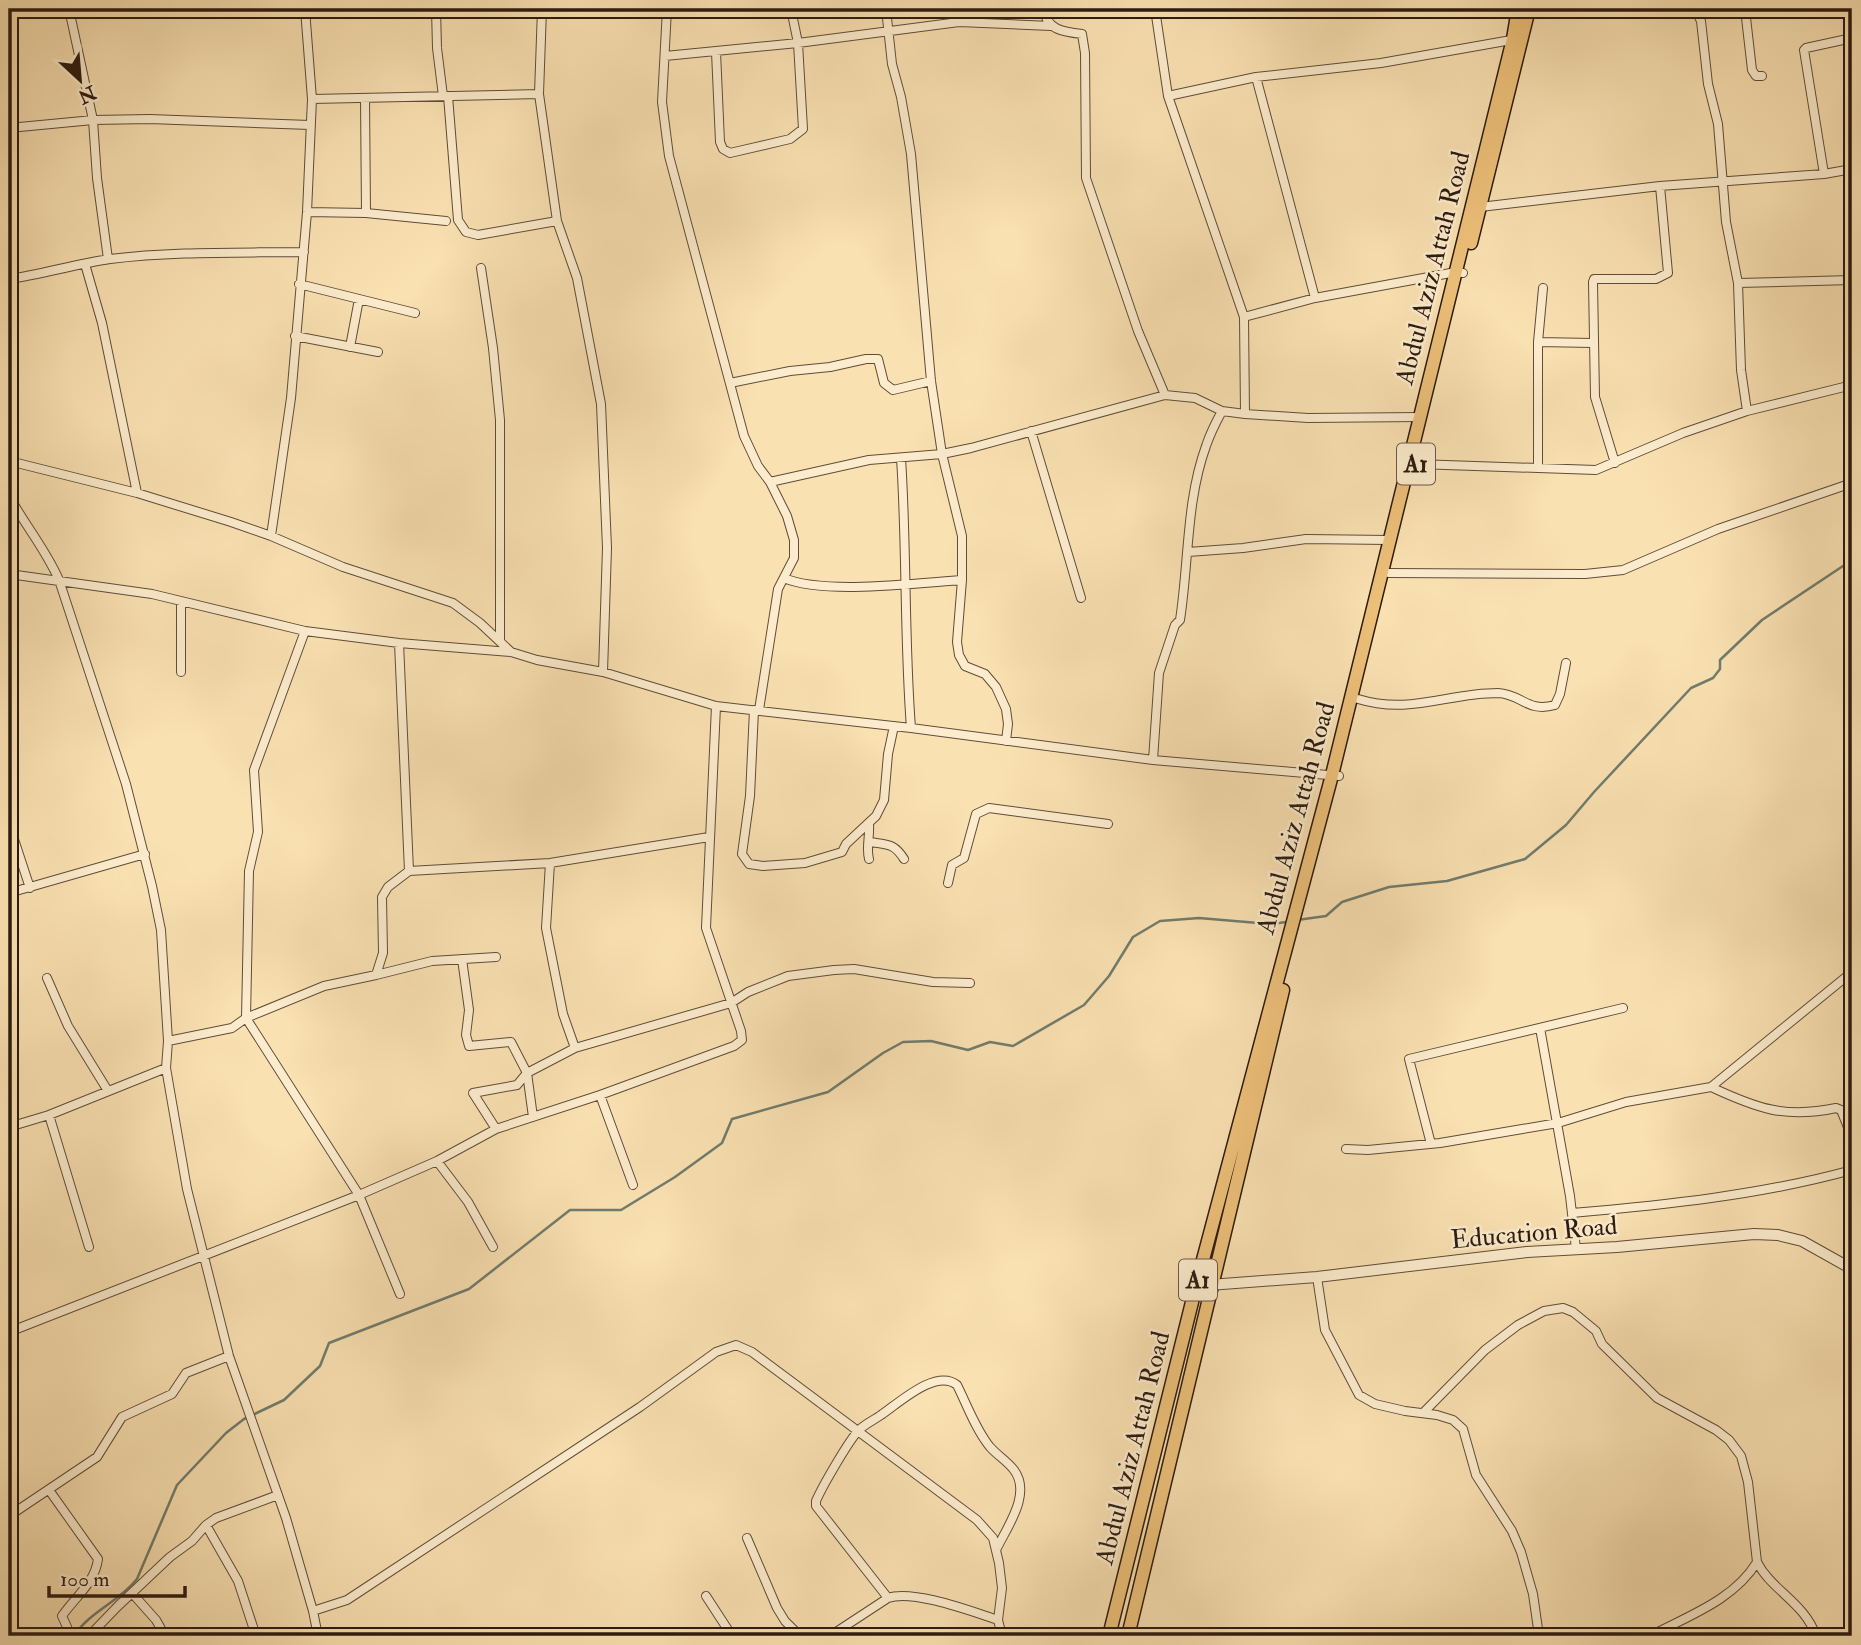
<svg xmlns="http://www.w3.org/2000/svg" width="1861" height="1645" viewBox="0 0 1861 1645" font-family="'IM FELL Double Pica',serif">
<style>
.lines{fill:none;stroke-linecap:round;stroke-linejoin:round}
.stream{stroke:#707c6d;stroke-width:2.5}
.minor-casing{stroke:#604c38;stroke-width:10}
.tertiary-casing{stroke:#604c38;stroke-width:12}
.trunk-casing{stroke:#2c1a0f;stroke-width:15}
.minor{stroke:#fceccd;stroke-width:8}
.tertiary{stroke:#fceccd;stroke-width:10}
.trunk{stroke:#edc079;stroke-width:12}
.labels{text-anchor:middle;dominant-baseline:central;stroke-width:5;stroke-linejoin:round;paint-order:stroke}
.shield{fill:#fceccd;stroke:#6a5948;stroke-width:2}
.shield-label{font-size:24px;font-weight:bold;fill:#2c1a0f}
.street-label{font-size:26px;fill:#2c1a0f;stroke:#fceccd}
</style>
<rect width="100%" height="100%" fill="#fae1b2"/>
<filter id="stains"><feTurbulence type="fractalNoise" baseFrequency=".00286" numOctaves="4"/><feColorMatrix values="0 0 0 0 .2 0 0 0 0 .09 0 0 0 0 .02 0 0 0 .5 -.17"/></filter>
<radialGradient id="worn" r=".72"><stop offset=".6" stop-color="#630" stop-opacity="0"/><stop offset="1" stop-color="#630" stop-opacity=".3"/></radialGradient>
<g class="lines">
<!-- stream -->
<path class="stream" d="M1297 920 1326 916 1342 902 1389 887 1447 881 1525 859 1566 825 1594 792 1691 688 1713 678 1720 669V660L1762 620 1852 560
M74 1636C90 1611 119 1602 137 1579L177 1485 226 1433 244 1419 284 1400 320 1366 329 1343 469 1289 570 1210H621L675 1177 722 1143 732 1119 828 1092 883 1053 903 1042 931 1041 968 1050 990 1042 1013 1046 1084 1005 1109 976 1133 937 1160 921 1199 918 1270 924 1287 922"/>
<!-- minor casing -->
<g class="minor-casing">
<path id="minor" d="M69 9 93 120 97 178 108 259
M153 9H160
M436 9 437 48 443 96
M542 9 539 94 557 221 577 278 601 404 607 548 603 672
M667 9 662 102 669 156 744 436 758 466 770 482 787 516 794 540V558L778 589 759 710
M886 9 892 64 901 97 911 154 931 381 942 454 962 536V580L957 642 959 655 965 666 985 674 996 687 1006 709 1008 724 1006 741
M958 9 959 22
M1044 9C1046 30 1064 32 1082 34L1085 53 1086 178 1138 331 1165 395
M1155 9 1168 96 1244 317 1245 414
M1695 9 1701 21 1708 84 1718 124 1726 222 1738 283 1741 370 1747 411
M1745 9 1752 70 1756 76H1762
M716 52 720 142 723 149 730 153 790 139 803 129 798 43 791 9
M665 56 798 43 959 22 1051 26
M1256 77 1315 298
M448 96 458 220 466 232 478 235 557 221
M1168 96 1256 77 1381 63 1517 39
M312 99 539 94
M9 128 93 120 150 119 310 125
M1824 174 1804 50 1806 48 1852 38
M1480 207 1660 186 1824 174 1852 169
M307 212 366 213 365 98
M366 213 446 221
M85 264 102 323 137 493
M481 268 493 348 500 420V640
M9 279C43 274 76 264 110 259 174 251 239 253 304 252
M1738 283 1852 280
M299 284 415 313
M1244 317 1315 298 1456 272 1463 273
M295 336 378 352
M1538 342 1593 343
M350 347 359 299
M730 383 790 371 830 367 866 359H878L884 383 893 390 931 381
M1031 431 1081 598
M901 458C907 548 904 638 911 728
M9 461 137 493 231 522 271 536 343 567 453 603 480 623 511 652
M1615 463 1595 397 1593 282 1594 279H1656L1668 273 1660 186
M1416 464 1596 470 1683 433 1747 411 1852 385
M1538 467V342L1543 288
M770 482 869 460 942 454 971 448 1165 395 1195 398 1222 411 1245 414 1308 418 1420 417
M9 496C25 525 46 550 59 580L126 784 152 886 161 930 168 1041 166 1068 187 1189 229 1356 286 1518 313 1611 318 1636
M271 536 291 398 307 212 312 99 305 9
M1188 552 1243 548 1306 539 1389 540
M1389 573 1585 574 1623 570 1718 529 1852 483
M9 574 152 594 305 631 399 643 511 652 537 660 603 672 716 706 911 728 1153 760 1339 776
M784 578C823 595 918 583 962 580
M305 631 254 770 258 832 249 871 246 1018 359 1195 400 1294
M399 643 409 871
M181 672V601
M1358 699C1410 715 1447 693 1498 693 1522 694 1527 713 1555 705L1560 694 1566 663
M754 710 750 796 742 854 749 864 763 866 805 863 842 852 846 844 876 816 884 800 888 754 894 726
M1153 760 1159 673 1175 625 1180 620C1189 562 1186 501 1206 446 1210 434 1216 422 1222 411
M9 824 30 888
M870 842C888 845 894 843 904 859
M869 859C866 848 870 836 869 824
M550 863 546 928 563 1014 575 1048
M948 883 952 865 964 858 976 814 989 808 1108 824
M9 893 145 854
M462 959 469 1010 466 1035 469 1046 511 1042 527 1073 533 1117
M376 975 432 961 496 957
M47 978 68 1026 108 1091
M1540 1028 1570 1196 1576 1249
M168 1041 232 1028 246 1018 324 986 376 975 383 953 382 897 388 887 409 871 550 863 709 837
M1711 1087C1756 1108 1785 1119 1836 1108L1841 1110 1852 1137
M600 1095 633 1185
M49 1115 89 1247
M9 1127 49 1115 166 1068
M496 1129 473 1093 517 1085 527 1073 575 1048 731 1003 748 992 788 976 834 970 854 969 933 982 970 983
M1431 1144 1409 1059 1623 1008
M1346 1149 1368 1150 1440 1143 1558 1123 1626 1102 1711 1087 1852 972
M437 1161 468 1202 493 1247
M1572 1213C1665 1205 1761 1195 1852 1170
M1317 1277 1325 1330 1359 1395 1375 1404 1405 1411 1437 1415 1453 1420 1463 1429 1476 1475 1512 1531 1521 1552 1533 1594 1539 1636
M9 1332 359 1195 437 1161 496 1129 600 1095 734 1046 742 1040 741 1031 706 928 716 706
M1423 1413 1485 1350 1518 1325 1544 1311 1563 1308 1573 1312 1596 1331 1602 1344 1657 1398 1716 1430 1729 1440 1741 1456 1748 1482 1757 1562C1771 1590 1805 1603 1816 1636
M49 1490 98 1559C95 1583 75 1597 62 1616L67 1627 64 1636
M9 1516 97 1457 122 1417 172 1394 186 1373 229 1356
M206 1525 238 1581 256 1636
M747 1538 777 1608 785 1621 800 1636
M132 1593 156 1620 165 1636
M706 1596 732 1636
M888 1598 816 1506V1501C822 1487 849 1440 859 1430 865 1424 874 1420 881 1415 899 1403 936 1368 957 1385 967 1405 976 1430 990 1447 997 1455 1007 1461 1014 1470 1032 1494 1007 1527 996 1550
M313 1611 347 1600 640 1407 716 1352 736 1345 752 1352 977 1520 993 1538 999 1563 1002 1588 998 1620 1002 1636
M89 1636 118 1606 170 1557 192 1541 206 1525 216 1518 278 1495
M830 1636 888 1598C913 1589 973 1612 998 1620
M1650 1636C1688 1616 1734 1600 1757 1562"/>
</g>
<!-- tertiary casing -->
<g class="tertiary-casing">
<path id="tertiary" d="M1196 1286 1317 1277 1527 1252 1617 1247 1754 1234 1778 1235 1802 1241 1852 1269"/>
</g>
<!-- trunk casing -->
<g class="trunk-casing">
<path id="trunk" d="M1471 243 1529 9
M1109 1636 1196 1286 1332 775 1513 39 1518 9
M1128 1636 1283 990"/>
</g>
<!-- minor -->
<use href="#minor" class="minor"/>
<!-- tertiary -->
<use href="#tertiary" class="tertiary"/>
<!-- trunk -->
<use href="#trunk" class="trunk"/>
</g>
<g class="labels">
<!-- shield labels -->
<g class="shield">
<rect x="1397" y="443.5" width="38" height="41" rx="5"/>
<rect x="1179" y="1259.5" width="38" height="41" rx="5"/>
</g>
<g class="shield-label">
<text x="1416" y="464">A1</text>
<text x="1198" y="1280">A1</text>
</g>
<!-- street labels -->
<g class="street-label">
<text transform="translate(1433 268) rotate(-76)">Abdul Aziz Attah Road</text>
<text transform="translate(1296 818) rotate(-75)">Abdul Aziz Attah Road</text>
<text transform="translate(1534 1233) rotate(-5)">Education Road</text>
<text transform="translate(1133 1448) rotate(-76)">Abdul Aziz Attah Road</text>
</g>
</g>
<!-- margin -->
<rect width="1861" height="1645" fill="none" stroke="#fae1b2" stroke-width="35"/>
<rect x="10" y="10" width="1840" height="1624" fill="none" stroke="#2c1a0f" stroke-width="3.5"/>
<rect x="18" y="18" width="1826" height="1610" fill="none" stroke="#2c1a0f" stroke-width="2"/>
<!-- north arrow -->
<g transform="translate(80 80) rotate(154)" stroke="#fceccd" stroke-width="5" paint-order="stroke">
<path d="M0-5L12 26L0 18L-12 26Z" fill="#2c1a0f"/>
<text y="-10" font-size="19" font-weight="bold" text-anchor="middle" fill="#2c1a0f">N</text>
</g>
<!-- scale -->
<path d="M49 1586v10h136v-10" fill="none" stroke="#2c1a0f" stroke-width="3.5"/>
<text x="60" y="1586" font-size="21" fill="#2c1a0f" stroke="#fceccd" stroke-width="5" paint-order="stroke">100 m</text>
<rect width="100%" height="100%" filter="url(#stains)"/>
<rect width="100%" height="100%" fill="url(#worn)"/>
</svg>
